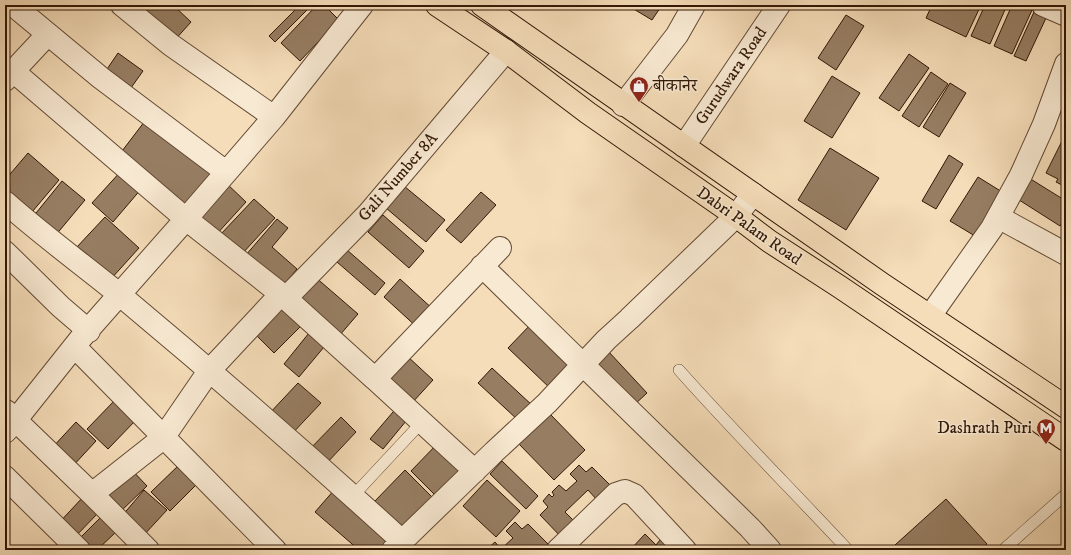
<svg xmlns="http://www.w3.org/2000/svg" width="1071" height="555" viewBox="0 0 1071 555" font-family="'IM FELL DW Pica','Noto Serif Devanagari',serif">
<style>
.building{fill:#977e63;stroke:#311806}
.lines{fill:none;stroke-linecap:round;stroke-linejoin:round}
.service-casing{stroke:#624933;stroke-width:12}
.minor-casing{stroke:#624933;stroke-width:24}
.primary-casing{stroke:#311806;stroke-width:24}
.service{stroke:#f8e9d2;stroke-width:11}
.minor{stroke:#f8e9d2;stroke-width:22}
.primary{stroke:#f5ddb9;stroke-width:22}
.labels{text-anchor:middle;dominant-baseline:central;stroke-width:3;stroke-linejoin:round;paint-order:stroke}
.street-label{font-size:17px;fill:#311806;stroke:#f8e9d2}
.poi-label{font-size:17px;fill:#311806;stroke:#f8e9d2;text-anchor:start}
</style>
<rect width="100%" height="100%" fill="#f5ddb9"/>
<filter id="stains"><feTurbulence type="fractalNoise" baseFrequency=".005" numOctaves="4"/><feColorMatrix values="0 0 0 0 .2 0 0 0 0 .09 0 0 0 0 .02 0 0 0 .5 -.17"/></filter>
<radialGradient id="worn" r=".72"><stop offset=".6" stop-color="#630" stop-opacity="0"/><stop offset="1" stop-color="#630" stop-opacity=".3"/></radialGradient>
<!-- building -->
<path class="building" d="M149 5H173L191 22 173 42 141 13Z
M300 5H312L275 42 269 36Z
M317 5H324L339 20 300 61 281 43Z
M634 5H662L652 20 632 8Z
M932 5H981L966 37 926 18Z
M985 5H1007L990 44 971 36Z
M1012 5H1020L1032 10 1012 54 994 46Z
M1034 12 1046 18 1026 61 1014 56Z
M846 15 864 26 836 70 818 58Z
M118 53 143 71 128 92 103 75Z
M909 54 929 68 899 111 879 98Z
M931 72 948 84 919 127 902 116Z
M832 76 860 93 832 138 804 121Z
M950 83 966 93 939 137 923 127Z
M148 117 216 169 187 207 119 155Z
M1066 133V187L1056 182 1058 179 1046 173Z
M830 148 879 178 846 230 798 200Z
M28 153 59 180 27 218 5 199V180Z
M949 155 963 164 936 209 922 201Z
M122 170 142 188 113 222 92 203Z
M978 177 1007 195 980 239 950 221Z
M1029 178 1066 201V217L1060 226 1016 198Z
M62 181 85 200 55 236 32 218Z
M225 182 246 202 215 236 193 215Z
M404 186 445 220 426 242 386 208Z
M481 192 496 205 461 243 446 230Z
M254 199 275 218 241 255 220 235Z
M383 215 424 251 409 268 368 232Z
M105 217 139 248 110 280 76 248Z
M277 219 288 228 272 247 297 269 282 287 245 256Z
M347 250 385 283 375 295 337 262Z
M314 276 358 314 339 336 294 298Z
M400 279 435 311 419 329 384 297Z
M281 304 302 325 274 353 253 332Z
M533 322 577 363 552 390 508 348Z
M313 328 329 341 299 377 284 364Z
M608 351 647 393 633 406 594 364Z
M406 355 433 380 411 404 384 379Z
M492 368 533 406 519 421 478 383Z
M298 383 321 403 289 437 267 416Z
M116 399 136 420 108 449 87 429Z
M399 405 411 415 383 449 370 439Z
M549 413 585 450 554 480 518 443Z
M341 417 356 432 324 466 308 451Z
M76 422 96 441 71 468 51 449Z
M439 442 467 470 438 498 411 471Z
M502 461 538 496 526 509 490 474Z
M179 465 198 483 170 511 151 492Z
M579 465 586 472 592 467 616 491 598 501 588 490 565 512 576 523 565 541 540 515 548 507 543 501 549 494 552 497 554 495 552 492 559 485 566 491 577 481 570 474Z
M129 467 147 486 119 513 101 493Z
M405 470 436 501 403 533 373 503Z
M487 480 520 511 496 537 463 506Z
M335 489 395 542 388 550H359L315 512Z
M144 490 167 510 143 536 121 517Z
M84 496 100 511 71 541 56 526Z
M946 499 987 544 981 550H899L895 545Z
M102 516 117 531 97 550H83L76 542Z
M515 522 522 529 528 524 552 548 550 550H526L523 547 520 550H486L495 542 501 549 513 538 506 531Z
M645 534 656 545 660 540 671 550H630Z"/>
<g class="lines">
<!-- service casing -->
<g class="service-casing">
<path id="service" d="M679 370C734 432 792 490 848 550
M353 496 422 422
M1003 550 1066 494"/>
</g>
<!-- minor casing -->
<g class="minor-casing">
<path id="minor" d="M13 5 101 78 226 172
M122 5 171 45 274 117
M362 5 274 117 186 219 281 294 375 379
M1043 5 1066 15
M5 80 48 34
M623 105 677 35 694 5
M684 146 779 5
M5 202C42 235 82 264 120 295 216 375 310 457 402 541
M998 217 1066 254
M5 252 61 307 89 331
M482 266 750 528 770 550
M285 299 367 215 506 51
M930 316 992 228 1021 175 1044 124 1066 64
M75 347 275 550
M6 411 92 494 148 550
M5 432 15 421 81 338 186 219 13 71
M475 471 375 379 500 248
M5 477 79 550
M92 494 163 438 209 371 281 294
M393 550 494 452 547 403 606 340 629 319 736 216 753 194
M558 550 616 494 625 491 634 495 685 550"/>
</g>
<!-- primary casing -->
<g class="primary-casing">
<path id="primary" d="M437 5 506 51 588 113 736 216 769 241 840 287 1066 440
M482 5 882 284 1066 407"/>
</g>
<!-- service -->
<use href="#service" class="service"/>
<!-- minor -->
<use href="#minor" class="minor"/>
<!-- primary -->
<use href="#primary" class="primary"/>
</g>
<!-- icons -->
<defs>
<g id="shop-pin" transform="scale(1)"><path d="M0 17L-7.5 6A9.5 9.5 0 1 1 7.5 6Z" fill="#8f2418" stroke="#f8e9d2"/><path d="M-5-2.5h2.3a2.7 3.5 0 0 1 5.4 0H5L5.5 6h-11ZM-1.5-2.5h3a1.5 2.3 0 0 0-3 0Z" fill="#fff"/></g>
<g id="metro-pin" transform="scale(1)"><path d="M0 17L-7.5 6A9.5 9.5 0 1 1 7.5 6Z" fill="#8f2418" stroke="#f8e9d2"/><path d="M-5.5 5V-5H-3L0 0L3-5H5.5V5H3V-.5L0 4L-3-.5V5Z" fill="#fff"/></g>
</defs>
<g fill-rule="evenodd">
<use href="#shop-pin" x="639" y="86"/>
<use href="#metro-pin" x="1046" y="428"/>
</g>
<g class="labels">
<!-- street labels -->
<g class="street-label">
<text transform="translate(731 76) rotate(-56)">Gurudwara Road</text>
<text transform="translate(398 177) rotate(-49)">Gali Number 8A</text>
<text transform="translate(749 226) rotate(35)">Dabri Palam Road</text>
</g>
<!-- poi labels -->
<g class="poi-label">
<text x="653" y="86">बीकानेर</text>
<text x="1032" y="428" text-anchor="end">Dashrath Puri</text>
</g>
</g>
<!-- margin -->
<rect width="1071" height="555" fill="none" stroke="#f5ddb9" stroke-width="20"/>
<rect x="6" y="6" width="1059" height="543" fill="none" stroke="#311806" stroke-width="2"/>
<rect x="10" y="10" width="1051" height="535" fill="none" stroke="#311806"/>
<rect width="100%" height="100%" filter="url(#stains)"/>
<rect width="100%" height="100%" fill="url(#worn)"/>
</svg>
